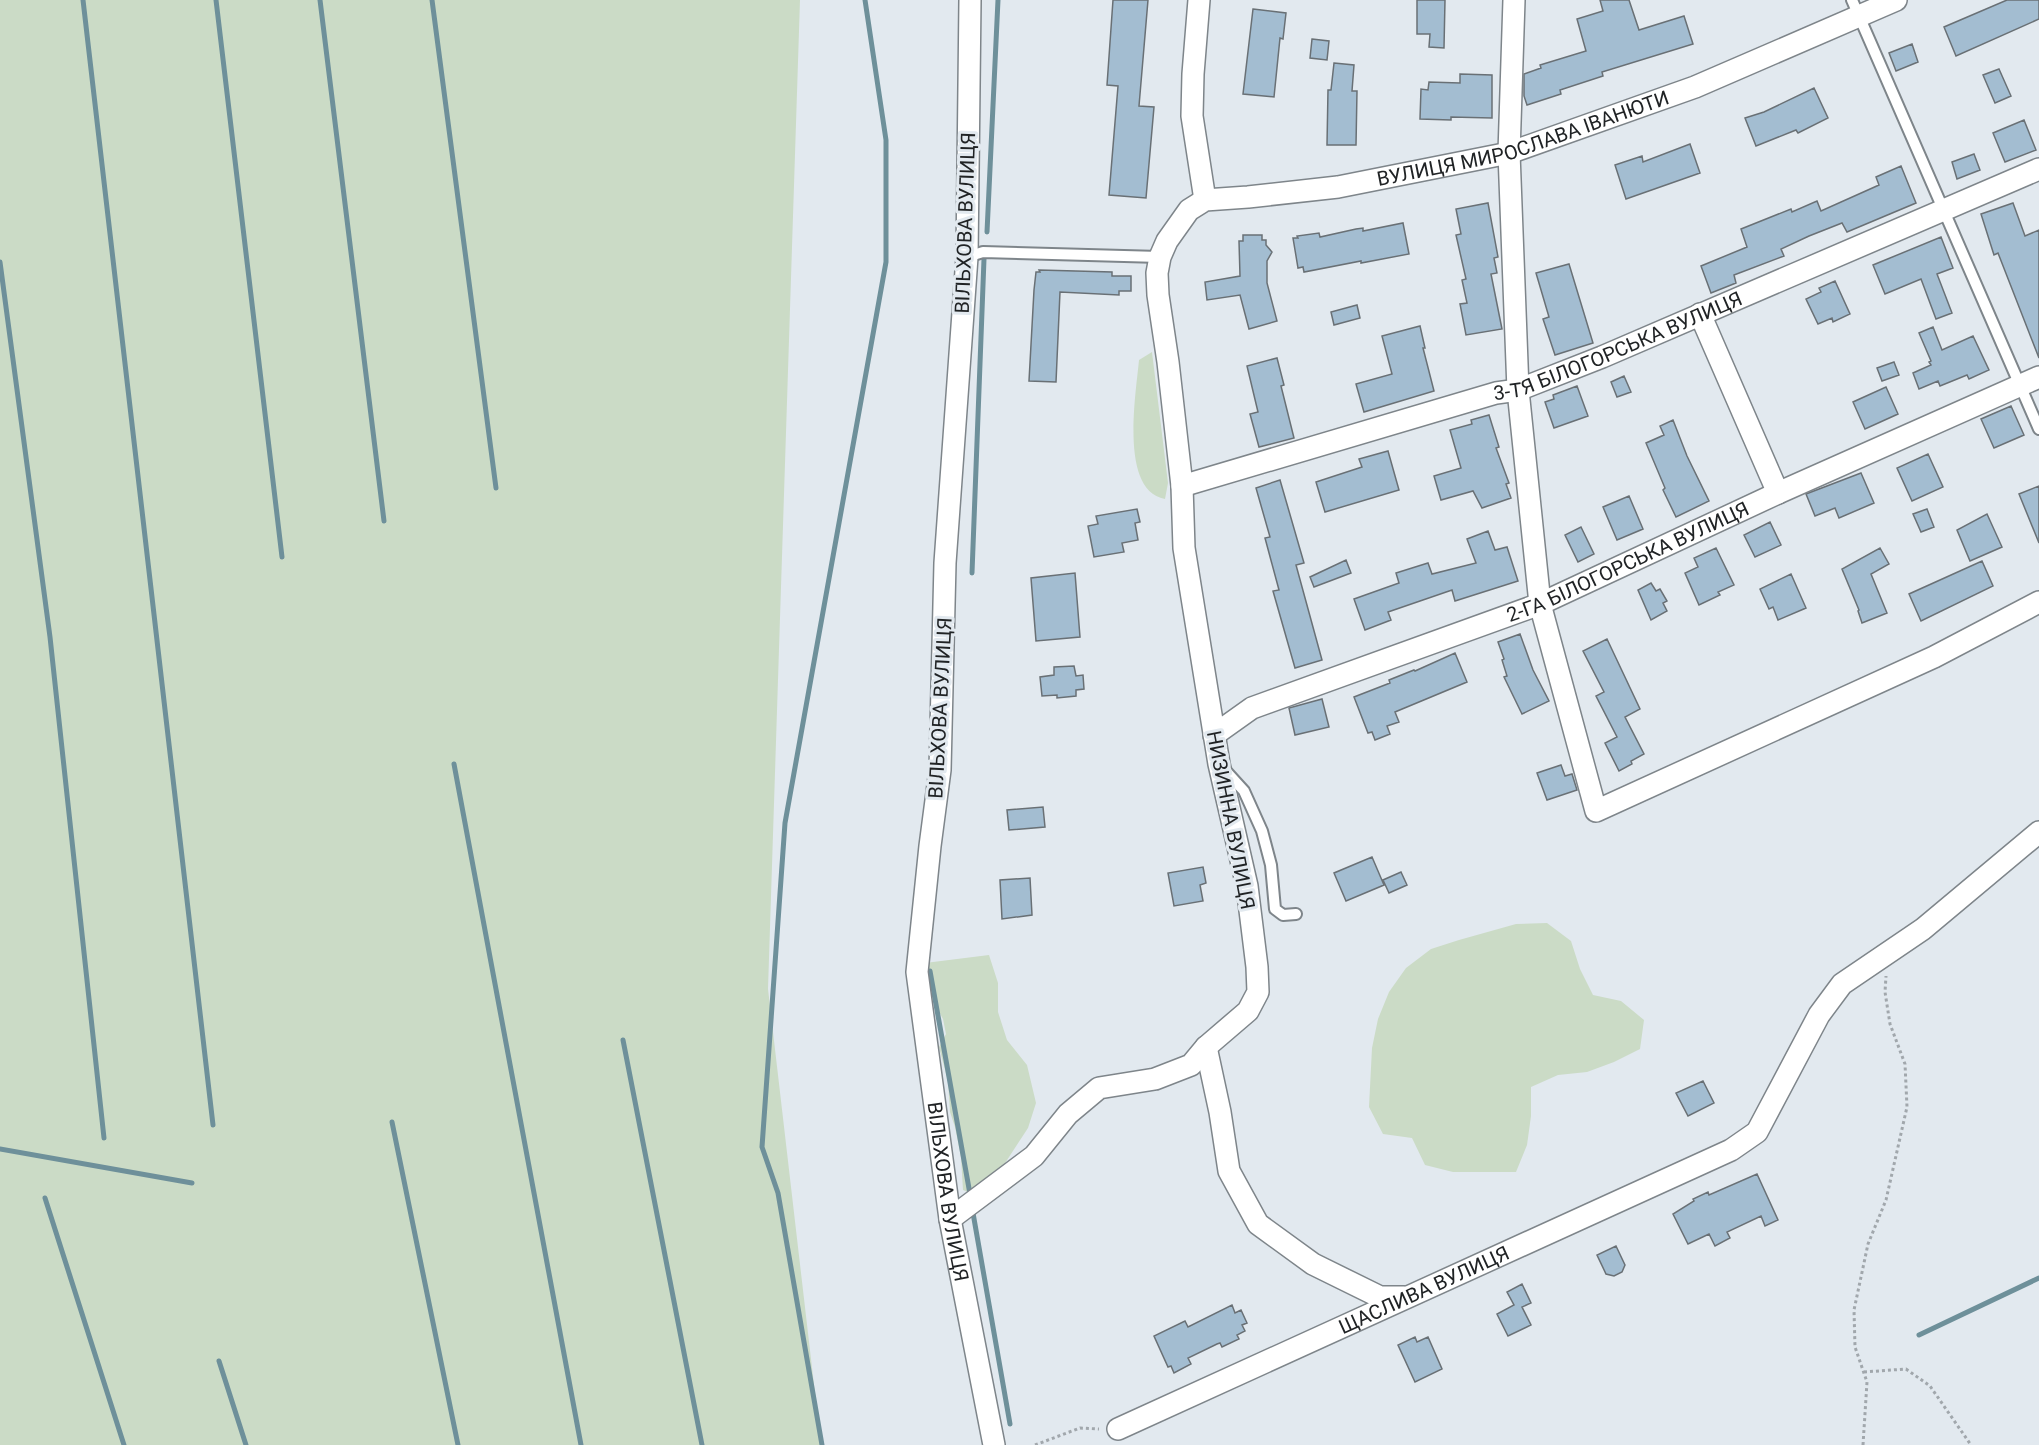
<svg xmlns="http://www.w3.org/2000/svg" width="2039" height="1445" viewBox="0 0 2039 1445" font-family="Roboto,sans-serif">
<style>
.green{fill:#cbdbc6}
.lines{fill:none;stroke-linecap:round;stroke-linejoin:round}
.stream{stroke:#6e909a;stroke-width:5}
.building{fill:#a3bdd1;stroke:#697075;stroke-width:1.5}
.service-casing{stroke:#7e858a;stroke-width:14}
.minor-casing{stroke:#7e858a;stroke-width:24}
.path{stroke:#a1a7ac;stroke-width:3;stroke-dasharray:3 3;stroke-linecap:butt}
.service{stroke:#fff;stroke-width:10}
.minor{stroke:#fff;stroke-width:21}
.labels{text-anchor:middle;dominant-baseline:central;stroke-width:6;stroke-linejoin:round;paint-order:stroke}
.street-label{font-size:20px;fill:#202325;stroke:#e2e9ef}
</style>
<rect width="100%" height="100%" fill="#e2e9ef"/>
<!-- green -->
<path class="green" d="M0 0H800L768 989 821 1445H0Z
M1152 352 1168 483 1165 499C1119 491 1136 394 1139 360Z
M1547 923 1571 941 1580 969 1593 995 1621 1001 1644 1020 1640 1049 1614 1062 1587 1072 1558 1075 1531 1087V1116L1527 1145 1516 1172H1453L1425 1165 1412 1138 1383 1134 1369 1107 1372 1048 1378 1019 1389 992 1406 968 1431 949 1459 940 1516 924Z
M989 955 998 983V1012L1007 1040 1027 1065 1036 1103 1028 1128 994 1180 970 1193 963 1190 961 1157 955 1127 950 1112 948 1081 939 1047 946 1034 943 1019 936 1006 925 963Z"/>
<g class="lines">
<!-- stream -->
<path class="stream" d="M83 0 213 1125
M216 0 282 557
M320 0 384 521
M432 0 496 488
M987 232 998 0
M0 262 50 637 104 1138
M972 573 984 259
M454 764 581 1445
M930 971 970 1194
M623 1040 702 1445
M392 1122 458 1445
M0 1149 192 1183
M45 1198 124 1445
M973 1213 1010 1424
M1919 1335 2039 1278
M219 1361 246 1445
M822 1445 778 1193 762 1147 785 823 886 262V140L865 0"/>
</g>
<!-- building -->
<path class="building" d="M1113 0H1148L1139 106 1154 107 1146 198 1109 195 1118 86 1107 85Z
M1417 0H1445L1444 48 1429 47 1430 34H1417Z
M1600 0H1629L1639 30 1684 16 1693 44 1602 72 1603 76 1560 90 1561 94 1527 105 1524 96V74L1541 68 1540 65 1586 51 1577 19 1603 11Z
M2007 0H2039V19L1956 56 1944 27Z
M1253 9 1286 13 1283 39 1280 38 1274 97 1243 94Z
M1312 39 1329 41 1327 60 1310 58Z
M1912 44 1918 62 1896 71 1889 53Z
M1334 63 1354 65 1352 91H1357L1356 145H1327L1328 90H1331Z
M1999 69 2011 96 1995 103 1983 75Z
M1460 74 1492 75V118L1451 117V120L1420 119 1421 89 1428 90 1429 82 1460 83Z
M1814 88 1828 118 1798 133 1796 130 1756 146 1745 118 1764 112Z
M2024 120 2036 150 2005 162 1993 133Z
M1690 144 1700 173 1626 199 1615 165 1642 156 1643 162Z
M1974 154 1980 170 1957 179 1952 162Z
M1901 166 1916 203 1847 232 1842 223 1809 236 1781 249 1784 256 1734 275 1736 283 1711 293 1701 266 1747 247 1741 229 1791 209 1792 212 1817 201 1821 211 1879 185 1876 177Z
M1488 203 1498 257 1494 258 1497 273 1491 274 1502 329 1466 335 1460 304 1467 303 1462 280 1466 279 1456 235 1461 234 1456 209Z
M2013 203 2025 236 2039 230V358L1998 253 1994 255 1981 214Z
M1403 223 1409 254 1361 263V261L1304 272 1303 267 1298 268 1293 238H1298L1297 236 1319 233 1320 237 1356 229 1363 228V231Z
M1243 235H1262V240H1266V245L1272 252 1267 261V283L1277 321 1249 329 1240 295 1207 300 1205 282 1240 276 1239 241H1243Z
M1941 237 1953 268 1937 274 1952 313 1936 319 1921 279 1885 294 1873 265Z
M1569 264 1593 343 1555 355 1543 319 1549 317 1536 273Z
M1039 270 1112 272V276H1131V291H1119V295L1060 292 1056 382 1029 381 1034 290 1036 272H1040Z
M1835 281 1850 314 1833 322 1832 318 1818 324 1806 299 1821 292 1819 288Z
M1357 305 1360 318 1334 325 1331 312Z
M1420 326 1425 348H1423L1434 391 1364 412 1356 384 1392 374 1382 336Z
M1933 327 1942 350 1973 336 1989 370 1969 379 1967 375 1940 386 1938 381 1919 389 1913 373 1931 365 1929 362 1931 361 1919 333Z
M1277 358 1284 385 1281 386 1294 438 1259 447 1250 414 1258 412 1247 366Z
M1894 362 1899 375 1882 381 1877 368Z
M1624 376 1631 392 1617 397 1611 382Z
M1577 386 1588 416 1554 428 1545 402 1554 399 1553 395Z
M1886 387 1898 414 1865 429 1853 402Z
M2011 406 2024 435 1994 448 1981 419Z
M1489 415 1499 447 1496 448 1509 483 1506 484 1511 498 1482 508 1473 491 1441 500 1434 476 1461 468 1450 430 1472 424 1471 420Z
M1673 420 1687 456 1709 501 1676 517 1663 490 1665 488 1646 443 1664 435 1660 426Z
M1388 451 1399 490 1325 512 1316 482 1362 467 1359 459Z
M1928 454 1943 487 1912 501 1897 468Z
M1861 473 1874 503 1839 518 1835 508 1815 516 1806 494Z
M1280 480 1304 563 1296 565 1322 660 1295 668 1273 591 1279 590 1265 538 1270 537 1256 488Z
M2039 486V543L2019 494Z
M1629 496 1643 529 1617 540 1603 507Z
M1137 509 1140 522 1135 523 1138 540 1122 543 1124 552 1094 557 1088 526 1098 524 1096 516Z
M1927 509 1934 527 1921 532 1913 514Z
M1987 514 2002 547 1970 561 1957 530Z
M1770 522 1781 545 1755 557 1744 535Z
M1581 527 1594 554 1578 562 1565 535Z
M1488 531 1495 550 1507 547 1518 581 1455 601 1452 590 1388 612 1391 620 1365 630 1354 599 1399 583 1396 573 1428 563 1432 574 1476 563 1467 539Z
M1716 548 1734 585 1718 592 1720 595 1699 605 1685 573 1698 567 1694 558Z
M1880 548 1889 564 1871 574 1887 613 1862 623 1858 611 1859 610 1842 569Z
M1346 560 1351 573 1314 587 1310 577Z
M1982 561 1993 586 1921 621 1909 594Z
M1075 573 1080 637 1036 641 1031 578Z
M1791 574 1806 608 1778 620 1773 607 1769 609 1760 589Z
M1651 583 1656 591 1660 589 1667 601 1663 603 1667 611 1651 620 1638 590Z
M1520 634 1533 670 1549 701 1522 714 1504 677 1507 676 1502 660 1504 659 1498 642Z
M1607 639 1640 709 1625 717 1644 754 1631 761 1632 764 1619 771 1605 743 1617 737 1596 696 1604 692 1583 651Z
M1455 653 1467 682 1395 712 1399 722 1387 726 1390 734 1375 740 1372 732 1368 733 1354 697 1390 683 1389 680 1414 670 1415 671Z
M1074 666 1076 676 1083 675 1084 689 1076 690V696L1057 698V695L1042 696 1040 677 1054 675V667Z
M1322 699 1329 727 1295 735 1289 708Z
M1561 765 1565 776 1572 774 1577 790 1547 800 1537 773Z
M1043 807 1045 827 1009 830 1007 810Z
M1372 857 1384 885 1346 901 1334 873Z
M1203 867 1206 883 1200 885 1203 901 1174 906 1168 873Z
M1401 872 1407 885 1389 893 1383 880Z
M1030 878 1032 915 1002 919 1000 880Z
M1703 1081 1714 1103 1688 1116 1676 1093Z
M1757 1174 1778 1220 1765 1226 1761 1216 1727 1232 1730 1238 1715 1246 1709 1234 1688 1244 1673 1214 1694 1201 1693 1199 1708 1192 1709 1195Z
M1616 1246 1625 1265 1622 1272 1614 1276 1606 1274 1597 1255Z
M1522 1284 1531 1303 1522 1307 1531 1325 1508 1336 1497 1314 1514 1305 1507 1292Z
M1232 1305 1235 1313 1241 1310 1247 1323 1242 1325 1245 1331 1237 1335 1239 1339 1222 1347 1220 1343 1217 1344 1188 1358 1191 1364 1174 1373 1171 1366 1168 1367 1154 1336 1185 1321 1188 1327Z
M1415 1337 1417 1342 1428 1337 1442 1369 1415 1382 1398 1345Z"/>
<g class="lines">
<!-- service casing -->
<g class="service-casing">
<path id="service" d="M1852 0 2039 429
M967 257 983 252 1160 257
M1224 769 1244 791 1262 831 1271 865 1275 909 1283 915 1296 914"/>
</g>
<!-- minor casing -->
<g class="minor-casing">
<g id="minor">
<path id="s1" d="M970 0 967 257 945 563 940 770 930 846 917 972 950 1219 994 1445"/>
<path d="M1199 0 1193 74 1192 116 1205 200"/>
<path d="M1514 0 1509 153 1518 390 1540 604 1596 811 1934 657 2039 602"/>
<path d="M1700 314 1778 493"/>
<path id="s2" d="M1182 486 1496 393 1518 390 1602 357 2039 169"/>
<path id="s3" d="M1214 735 1252 708 1540 604 1778 493 2039 377"/>
<path d="M1206 1047 1220 1112 1229 1171 1258 1224 1313 1264 1380 1297H1404"/>
<path id="s4" d="M950 1219 1034 1156 1068 1114 1099 1088 1155 1079 1191 1065 1206 1047 1248 1011 1258 992 1257 967 1247 886 1219 764 1184 548 1182 486 1168 362 1158 295 1157 273 1160 257 1167 241 1189 210 1205 200 1248 197 1338 187 1509 153 1695 87 1896 0"/>
<path id="s5" d="M1118 1429 1731 1150 1757 1132 1819 1015 1842 984 1923 929 2039 832"/>
</g>
</g>
<!-- path -->
<path class="path" d="M1864 1372 1906 1369 1930 1386 1971 1445
M1035 1445 1080 1428 1099 1429
M1863 1445 1867 1382 1855 1347 1854 1310 1868 1244 1886 1200 1907 1107 1905 1064 1890 1024 1885 992 1886 976"/>
<!-- service -->
<use href="#service" class="service"/>
<!-- minor -->
<use href="#minor" class="minor"/>
</g>
<g class="labels">
<!-- street labels -->
<g class="street-label">
<text stroke="none"><textPath href="#s4" startOffset="1538">ВУЛИЦЯ МИРОСЛАВА ІВАНЮТИ</textPath></text>
<text transform="translate(965 223) rotate(-88)">ВІЛЬХОВА ВУЛИЦЯ</text>
<text stroke="none"><textPath href="#s2" startOffset="458">3-ТЯ БІЛОГОРСЬКА ВУЛИЦЯ</textPath></text>
<text stroke="none"><textPath href="#s3" startOffset="450">2-ГА БІЛОГОРСЬКА ВУЛИЦЯ</textPath></text>
<text transform="translate(940 708) rotate(-87)">ВІЛЬХОВА ВУЛИЦЯ</text>
<text transform="translate(1231 820) rotate(79)">НИЗИННА ВУЛИЦЯ</text>
<text stroke="none"><textPath href="#s1" startOffset="1196">ВІЛЬХОВА ВУЛИЦЯ</textPath></text>
<text stroke="none"><textPath href="#s5" startOffset="336">ЩАСЛИВА ВУЛИЦЯ</textPath></text>
</g>
</g>
</svg>
